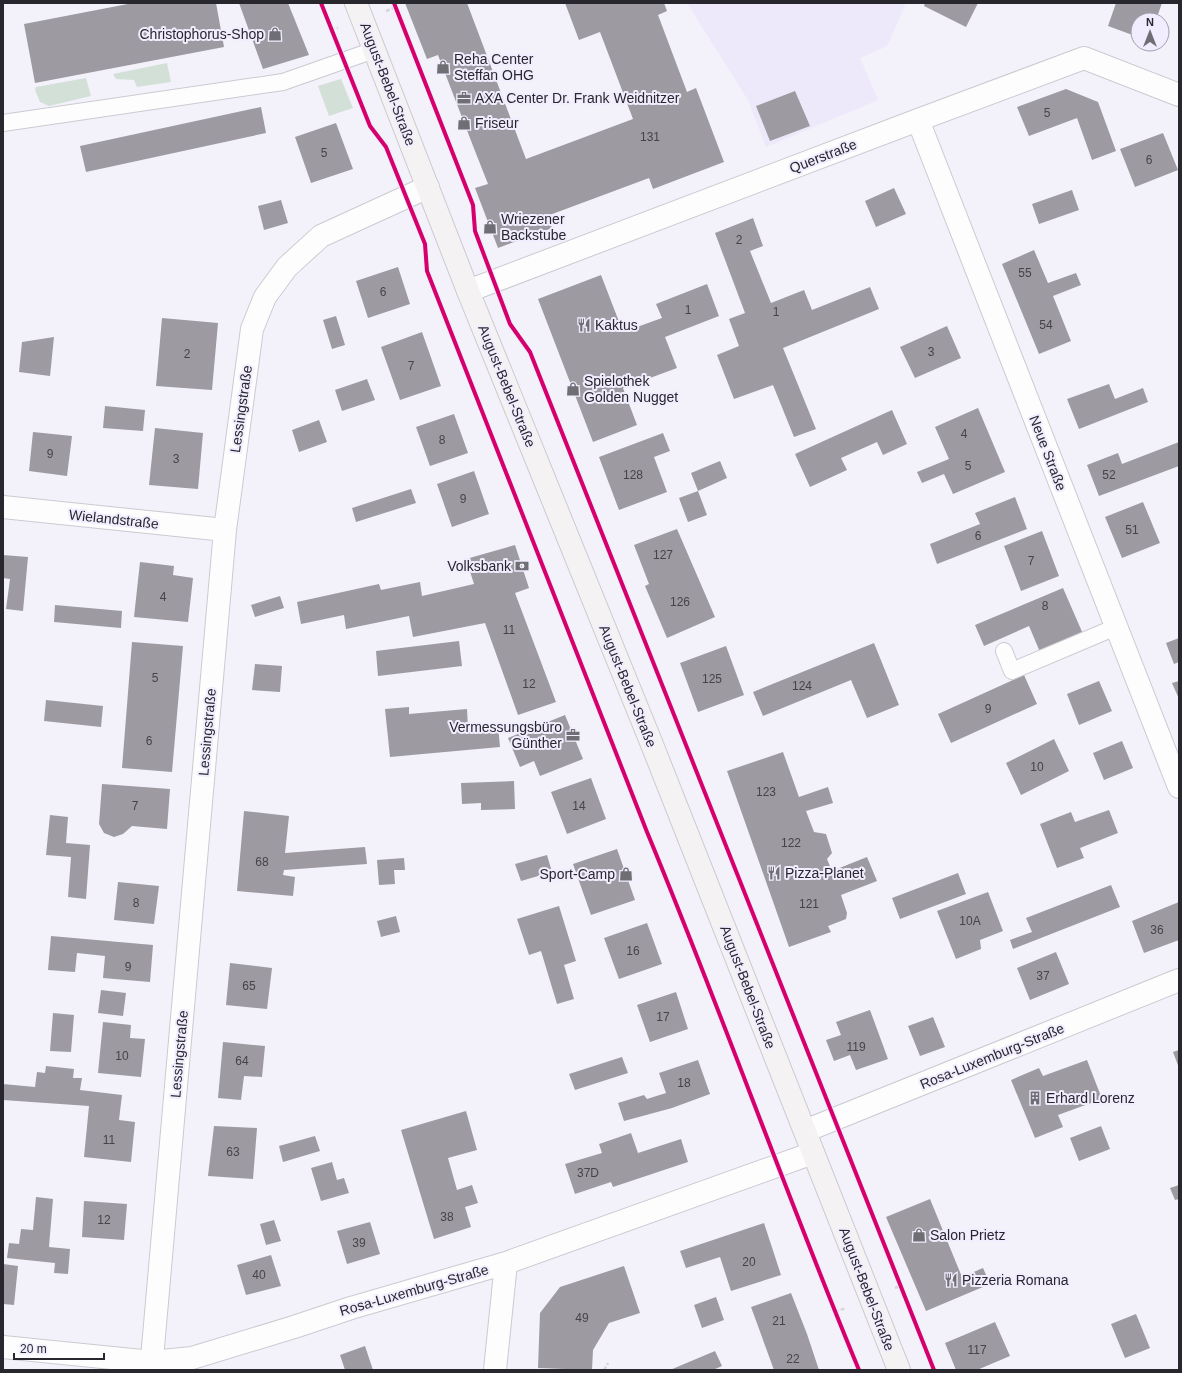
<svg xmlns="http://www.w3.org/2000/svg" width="1182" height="1373" viewBox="0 0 1182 1373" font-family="Arial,sans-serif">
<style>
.built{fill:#ede8fa}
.green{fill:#d3e0d8}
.building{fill:#9d9ba1}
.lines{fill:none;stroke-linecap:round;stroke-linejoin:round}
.service-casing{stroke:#cccad1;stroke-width:18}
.minor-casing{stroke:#cccad1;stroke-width:24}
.secondary-casing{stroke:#cccad1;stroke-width:24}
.path{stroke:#d6d5d8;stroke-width:2.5;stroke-dasharray:4 2;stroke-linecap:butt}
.service{stroke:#fdfdfe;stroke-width:16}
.minor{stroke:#fdfdfe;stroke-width:22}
.secondary{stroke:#f5f2f3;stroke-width:22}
.cycleway-casing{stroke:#f1edfe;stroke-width:6}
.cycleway{stroke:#d6006c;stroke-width:4}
.labels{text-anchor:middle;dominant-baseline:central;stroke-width:4;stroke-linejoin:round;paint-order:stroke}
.number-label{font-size:12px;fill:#45444a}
.poi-label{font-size:14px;fill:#28272d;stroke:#f1edfe;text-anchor:start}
.street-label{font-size:14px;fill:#28272d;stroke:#f1edfe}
</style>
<rect width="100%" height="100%" fill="#f3f1fa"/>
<!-- built -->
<path class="built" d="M687 3H906L887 46 860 58 878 100 766 147 748 100Z"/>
<!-- green -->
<path class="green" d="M167 63 171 82 137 87 134 80 116 79 113 74Z
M86 78 91 96 49 106 40 102 35 90 36 87Z
M341 79 353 108 329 116 318 86Z"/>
<!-- building -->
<path class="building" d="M133 3H216L224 47 35 83 24 24Z
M239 3H288L309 55 263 69Z
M405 3H467L526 159 633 119 600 32 579 40 565 3H664L667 11 658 15 687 92 696 88 724 162 653 189 649 178 547 216 552 228 498 248 475 188 488 184 475 151 438 55 427 59Z
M925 3H978L966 27 924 6Z
M1116 3H1162L1156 20H1138V37L1108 26Z
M1066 89 1098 102 1116 151 1092 160 1077 118 1029 136 1017 107Z
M795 91 810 126 770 141 756 106Z
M261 107 266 133 86 172 80 146Z
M336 123 353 169 311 183 295 137Z
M1163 133 1178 170 1135 187 1120 149Z
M894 188 906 214 876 227 865 201Z
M1072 190 1079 210 1039 224 1032 204Z
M281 200 288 223 264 230 258 206Z
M753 218 763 246 750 251 771 303 804 290 812 310 870 287 879 309 783 348 816 429 794 437 773 385 734 399 717 355 739 346 729 319 745 313 715 233Z
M1034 250 1048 283 1076 273 1081 285 1053 296 1071 341 1039 354 1002 264Z
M398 267 410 304 368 318 356 281Z
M601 275 623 332 662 318 656 304 707 284 719 316 665 337 677 368 623 388 637 425 593 442 538 299Z
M336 316 345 345 332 349 323 320Z
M162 318 218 323 212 390 156 386Z
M947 326 961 358 915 378 900 347Z
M422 332 441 386 400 400 381 347Z
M54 337 50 376 19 372 22 342Z
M367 379 375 400 342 411 335 390Z
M1109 384 1115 399 1143 388 1148 402 1079 429 1067 399Z
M105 406 145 410 143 431 103 428Z
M978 408 1005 472 953 494 944 474 922 483 917 472 949 459 935 427Z
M892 410 907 444 883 455 877 442 841 458 847 470 810 487 795 454Z
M454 414 468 453 430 466 416 427Z
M319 420 327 442 299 452 292 430Z
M155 428 203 433 198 489 149 485Z
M33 432 72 436 67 476 29 471Z
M663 433 670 451 654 457 667 492 619 510 599 457Z
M1179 442V466L1099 496 1087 465 1118 453 1122 464Z
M720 461 727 478 698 491 707 515 688 522 679 498 698 491 691 473Z
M474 471 489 514 452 527 437 484Z
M411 489 416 503 356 522 352 508Z
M1015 497 1027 529 937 564 930 544 980 524 975 513Z
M1143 502 1160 543 1122 558 1105 517Z
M677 529 715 617 667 638 645 586 649 584 634 545Z
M1042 531 1059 576 1021 591 1004 546Z
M515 545 529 588 515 593 556 702 518 715 485 623 413 637 409 616 346 629 344 615 301 624 297 602 379 584 381 590 420 582 422 596 474 584 466 559Z
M3 555 28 557 23 611 6 609 10 579 3 578Z
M140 562 174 566 173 575 193 578 188 622 134 617Z
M1063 588 1083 634 1040 652 1029 626 984 646 975 625Z
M280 596 284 608 255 617 251 605Z
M55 605 122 611 121 628 54 622Z
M1179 638V662L1174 664 1166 643Z
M459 641 462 666 378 676 376 651Z
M132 642 183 646 172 772 122 768Z
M874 643 899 705 867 718 851 680 763 716 753 692Z
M726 646 744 695 698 712 680 663Z
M255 664 282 666 280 692 252 690Z
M1024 675 1037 704 951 743 938 714Z
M1099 681 1112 711 1079 725 1067 694Z
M1179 681V699L1172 683Z
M46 700 103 706 101 727 44 721Z
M409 707V714L467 709 468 728 498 725 500 747 390 757 385 709Z
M565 715 583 759 540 776 534 761 520 767 508 738Z
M1054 739 1069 771 1021 795 1006 763Z
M1122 741 1133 768 1104 780 1093 753Z
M783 752 799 797 828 787 833 803 806 811 814 832 826 834 832 853 827 859 832 871 867 857 877 881 841 895 847 913 846 919 828 926 831 932 789 947 727 771Z
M591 778 606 819 567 834 551 792Z
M514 781 515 809 481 810V803L462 804 461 783Z
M102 784 170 789 167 829 132 826 123 834 114 837 104 833 99 824Z
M1109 810 1118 833 1080 848 1084 858 1057 868 1040 824 1071 812 1075 822Z
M244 811 289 816 285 853 365 847 367 864 284 870 283 875 295 877 293 896 237 891Z
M50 815 68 817 66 843 90 845 86 899 68 897 71 857 46 855Z
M617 849 635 900 591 915 573 864Z
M547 855 552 872 521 881 515 864Z
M404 858 405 870H394L395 884 379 885 377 860Z
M958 873 966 894 900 919 892 898Z
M118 882 159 886 154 924 114 920Z
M1111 885 1120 907 1013 949 1010 940 1032 932 1026 918Z
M988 892 1003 931 980 940 981 949 956 959 937 911Z
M1179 902V940L1144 953 1132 921Z
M559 906 576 961 564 965 574 999 557 1004 541 951 529 955 517 919Z
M396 916 400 932 381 937 377 921Z
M647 923 662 964 619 979 604 938Z
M51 936 153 945 150 982 103 978 105 956 77 953 75 972 48 970Z
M1056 952 1069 984 1030 1000 1017 968Z
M230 963 272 968 267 1009 226 1005Z
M101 990 126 993 123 1016 98 1013Z
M676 992 688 1029 650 1042 637 1005Z
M870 1010 888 1059 856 1070 850 1055 834 1061 826 1040 841 1035 836 1022Z
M53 1013 74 1015 71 1052 50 1051Z
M933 1017 945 1047 920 1056 908 1026Z
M103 1022 131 1025 130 1038 145 1039 141 1077 98 1073Z
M223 1042 265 1046 262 1077 244 1076 241 1100 218 1098Z
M1179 1050V1068L1173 1052Z
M622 1057 628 1073 575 1090 569 1074Z
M698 1060 710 1094 672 1108 624 1121 618 1103 644 1095 647 1099 666 1093 659 1073Z
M1087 1060 1102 1099 1058 1115 1063 1127 1035 1138 1011 1080 1039 1068 1043 1076Z
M46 1066 74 1069 73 1078H82L80 1090 122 1095 119 1120 135 1122 131 1162 84 1157 89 1106 3 1100V1084L35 1087 37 1072 45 1073Z
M466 1111 477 1150 448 1158 457 1190 472 1185 478 1203 465 1207 471 1227 434 1239 401 1130Z
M214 1126 257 1128 253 1179 208 1176Z
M1101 1126 1110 1149 1079 1161 1070 1138Z
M631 1133 638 1153 681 1139 688 1162 613 1187 611 1182 575 1194 565 1164 602 1153 599 1144Z
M315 1136 320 1151 283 1162 279 1146Z
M332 1162 337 1180 344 1178 349 1193 321 1201 311 1168Z
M1179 1185V1199L1175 1200 1170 1188Z
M36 1197 53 1199 49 1247 70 1249 68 1274 54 1273 55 1263 7 1258 9 1243 19 1244 21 1229 33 1230Z
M930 1199 962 1277 983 1268 990 1284 926 1311 886 1217Z
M84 1201 127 1204 124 1240 82 1237Z
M274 1220 281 1241 266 1245 260 1224Z
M370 1222 380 1254 347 1264 337 1231Z
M764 1223 781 1275 731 1291 720 1257 686 1268 680 1251Z
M271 1255 281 1286 246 1295 237 1265Z
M3 1264 18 1266 14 1305 3 1304Z
M624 1266 640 1313 609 1323 593 1350 592 1370 538 1368 540 1313 560 1287Z
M791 1293 807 1334 819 1370H774L751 1307Z
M716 1297 724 1320 702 1328 694 1305Z
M1136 1314 1150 1348 1125 1358 1111 1324Z
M995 1322 1010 1356 977 1370H956L945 1343Z
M365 1346 373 1370H345L340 1355Z
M715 1351 722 1366 713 1370H670Z"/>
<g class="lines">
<!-- service casing -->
<g class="service-casing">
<path id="service" d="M3 123 283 82 374 50
M1004 651 1012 671 1116 627"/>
</g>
<!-- minor casing -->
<g class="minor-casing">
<path id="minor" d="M918 120 1179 787
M468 291 918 120 1084 58 1179 95
M3 507 225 530
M805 1131 1179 980
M3 1347 152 1362 192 1358 294 1327 351 1308 506 1263 813 1153
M151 1370 225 530 252 329 265 297 287 267 321 236 428 187
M495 1370 506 1263"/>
</g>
<!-- secondary casing -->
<g class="secondary-casing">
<path id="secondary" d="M356 3 468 291 651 742 899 1370"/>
</g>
<!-- path -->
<path class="path" d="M386 11 396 7
M331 30 338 28
M895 1288 900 1286
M835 1312 846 1308
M604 1370 608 1363"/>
<!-- service -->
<use href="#service" class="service"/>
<!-- minor -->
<use href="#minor" class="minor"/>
<!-- secondary -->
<use href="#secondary" class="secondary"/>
<!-- cycleway casing -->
<g class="cycleway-casing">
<path id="cycleway" d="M321 3 370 126 386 147 425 244 427 271 647 832C721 1010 785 1192 859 1370
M394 3 473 205 475 231 510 324 530 352 934 1370"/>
</g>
<!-- cycleway -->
<use href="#cycleway" class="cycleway"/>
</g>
<!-- icons -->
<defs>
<g id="shop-bare" transform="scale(1.08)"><path d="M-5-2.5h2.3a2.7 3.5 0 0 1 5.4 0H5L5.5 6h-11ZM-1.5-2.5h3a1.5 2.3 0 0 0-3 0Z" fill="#6f6e75" stroke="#f1edfe" stroke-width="2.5" paint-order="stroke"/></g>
<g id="office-bare" transform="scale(1.08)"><path d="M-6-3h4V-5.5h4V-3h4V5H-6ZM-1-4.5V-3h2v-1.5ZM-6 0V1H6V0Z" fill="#6f6e75" stroke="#f1edfe" stroke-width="2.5" paint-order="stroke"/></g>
<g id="restaurant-bare" transform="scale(1.08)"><path d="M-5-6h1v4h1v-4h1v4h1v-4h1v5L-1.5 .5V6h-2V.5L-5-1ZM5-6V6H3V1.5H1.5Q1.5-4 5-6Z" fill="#6f6e75" stroke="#f1edfe" stroke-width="2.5" paint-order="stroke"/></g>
<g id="bank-bare" transform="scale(1.08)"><path d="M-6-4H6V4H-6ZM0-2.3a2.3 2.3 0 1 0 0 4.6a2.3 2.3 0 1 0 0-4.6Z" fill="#6f6e75" stroke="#f1edfe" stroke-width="2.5" paint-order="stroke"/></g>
<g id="building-bare" transform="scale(1.08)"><path d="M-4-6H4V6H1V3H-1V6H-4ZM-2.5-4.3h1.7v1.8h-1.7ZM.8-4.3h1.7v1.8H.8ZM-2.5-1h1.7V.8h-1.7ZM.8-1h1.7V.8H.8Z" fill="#6f6e75" stroke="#f1edfe" stroke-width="2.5" paint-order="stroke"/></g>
</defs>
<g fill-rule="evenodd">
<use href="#shop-bare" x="275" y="34"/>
<use href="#shop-bare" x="443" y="67"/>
<use href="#office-bare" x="464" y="98"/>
<use href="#shop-bare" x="464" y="123"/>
<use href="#shop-bare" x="490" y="227"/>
<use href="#restaurant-bare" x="584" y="325"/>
<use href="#shop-bare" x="573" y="389"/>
<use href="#bank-bare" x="522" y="566"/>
<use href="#office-bare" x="573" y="735"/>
<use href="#restaurant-bare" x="774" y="873"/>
<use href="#shop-bare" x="626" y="874"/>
<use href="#building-bare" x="1035" y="1098"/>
<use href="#shop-bare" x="919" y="1235"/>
<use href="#restaurant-bare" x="951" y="1280"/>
</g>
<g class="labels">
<!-- number labels -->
<g class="number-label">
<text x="1047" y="113">5</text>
<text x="650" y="137">131</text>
<text x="324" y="153">5</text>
<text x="1149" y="160">6</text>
<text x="739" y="240">2</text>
<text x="1025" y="273">55</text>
<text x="383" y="292">6</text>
<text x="688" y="310">1</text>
<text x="776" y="312">1</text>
<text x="1046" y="325">54</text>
<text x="931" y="352">3</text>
<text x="187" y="354">2</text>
<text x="411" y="366">7</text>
<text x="964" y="434">4</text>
<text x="442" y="440">8</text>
<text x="50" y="454">9</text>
<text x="176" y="459">3</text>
<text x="968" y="466">5</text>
<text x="633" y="475">128</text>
<text x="1109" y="475">52</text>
<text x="463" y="499">9</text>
<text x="1132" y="530">51</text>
<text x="978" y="536">6</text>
<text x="663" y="555">127</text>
<text x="1031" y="561">7</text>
<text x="163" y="597">4</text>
<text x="680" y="602">126</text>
<text x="1045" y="606">8</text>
<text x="509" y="630">11</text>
<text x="155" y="678">5</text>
<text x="712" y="679">125</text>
<text x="529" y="684">12</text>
<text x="802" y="686">124</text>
<text x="988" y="709">9</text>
<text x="149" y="741">6</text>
<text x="1037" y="767">10</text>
<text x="766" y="792">123</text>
<text x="135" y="806">7</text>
<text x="579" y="806">14</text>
<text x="791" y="843">122</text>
<text x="262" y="862">68</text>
<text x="136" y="903">8</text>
<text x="809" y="904">121</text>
<text x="970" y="921">10A</text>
<text x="1157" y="930">36</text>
<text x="633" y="951">16</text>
<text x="128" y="967">9</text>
<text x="1043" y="976">37</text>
<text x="249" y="986">65</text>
<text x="663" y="1017">17</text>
<text x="856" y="1047">119</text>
<text x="122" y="1056">10</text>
<text x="242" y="1061">64</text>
<text x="684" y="1083">18</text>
<text x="109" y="1140">11</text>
<text x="233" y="1152">63</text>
<text x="588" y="1173">37D</text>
<text x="447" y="1217">38</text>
<text x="104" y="1220">12</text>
<text x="359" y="1243">39</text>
<text x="749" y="1262">20</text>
<text x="259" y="1275">40</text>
<text x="582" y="1318">49</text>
<text x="779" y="1321">21</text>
<text x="977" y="1350">117</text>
<text x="793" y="1359">22</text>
</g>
<!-- poi labels -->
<g class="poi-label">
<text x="264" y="34" text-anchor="end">Christophorus-Shop</text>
<text x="454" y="59">Reha Center<tspan x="454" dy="16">Steffan OHG</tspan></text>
<text x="475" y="98">AXA Center Dr. Frank Weidnitzer</text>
<text x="475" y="123">Friseur</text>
<text x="501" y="219">Wriezener<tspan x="501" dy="16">Backstube</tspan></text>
<text x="595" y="325">Kaktus</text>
<text x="584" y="381">Spielothek<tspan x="584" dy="16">Golden Nugget</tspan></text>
<text x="511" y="566" text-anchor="end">Volksbank</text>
<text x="562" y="727" text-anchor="end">Vermessungsbüro<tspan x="562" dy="16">Günther</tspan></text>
<text x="785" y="873">Pizza-Planet</text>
<text x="615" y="874" text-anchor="end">Sport-Camp</text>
<text x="1046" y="1098">Erhard Lorenz</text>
<text x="930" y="1235">Salon Prietz</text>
<text x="962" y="1280">Pizzeria Romana</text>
</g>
<!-- street labels -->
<g class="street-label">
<text transform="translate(388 84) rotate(69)">August-Bebel-Straße</text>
<text transform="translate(823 156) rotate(-21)">Querstraße</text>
<text transform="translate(507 386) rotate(68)">August-Bebel-Straße</text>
<text transform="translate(241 409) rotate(-82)">Lessingstraße</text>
<text transform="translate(1048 453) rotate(69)">Neue Straße</text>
<text transform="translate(114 519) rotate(6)">Wielandstraße</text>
<text transform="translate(628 686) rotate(68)">August-Bebel-Straße</text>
<text transform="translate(207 732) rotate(-85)">Lessingstraße</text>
<text transform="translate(748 987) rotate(69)">August-Bebel-Straße</text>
<text transform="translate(179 1054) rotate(-85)">Lessingstraße</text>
<text transform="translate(992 1056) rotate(-22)">Rosa-Luxemburg-Straße</text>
<text transform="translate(867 1289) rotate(69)">August-Bebel-Straße</text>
<text transform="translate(414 1290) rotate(-16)">Rosa-Luxemburg-Straße</text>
</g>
</g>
<!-- border -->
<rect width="1182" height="1373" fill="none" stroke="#28272d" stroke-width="8"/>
<!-- north arrow -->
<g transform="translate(1150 32)"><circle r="19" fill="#f1edfe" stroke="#a19eaa"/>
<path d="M0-3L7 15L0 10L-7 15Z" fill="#6f6e75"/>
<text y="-6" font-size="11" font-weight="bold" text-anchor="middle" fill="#28272d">N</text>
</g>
<!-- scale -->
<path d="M14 1353v6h90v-6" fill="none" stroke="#28272d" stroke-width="2"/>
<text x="20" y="1353" font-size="12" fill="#28272d" stroke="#f1edfe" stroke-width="3" paint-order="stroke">20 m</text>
</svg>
